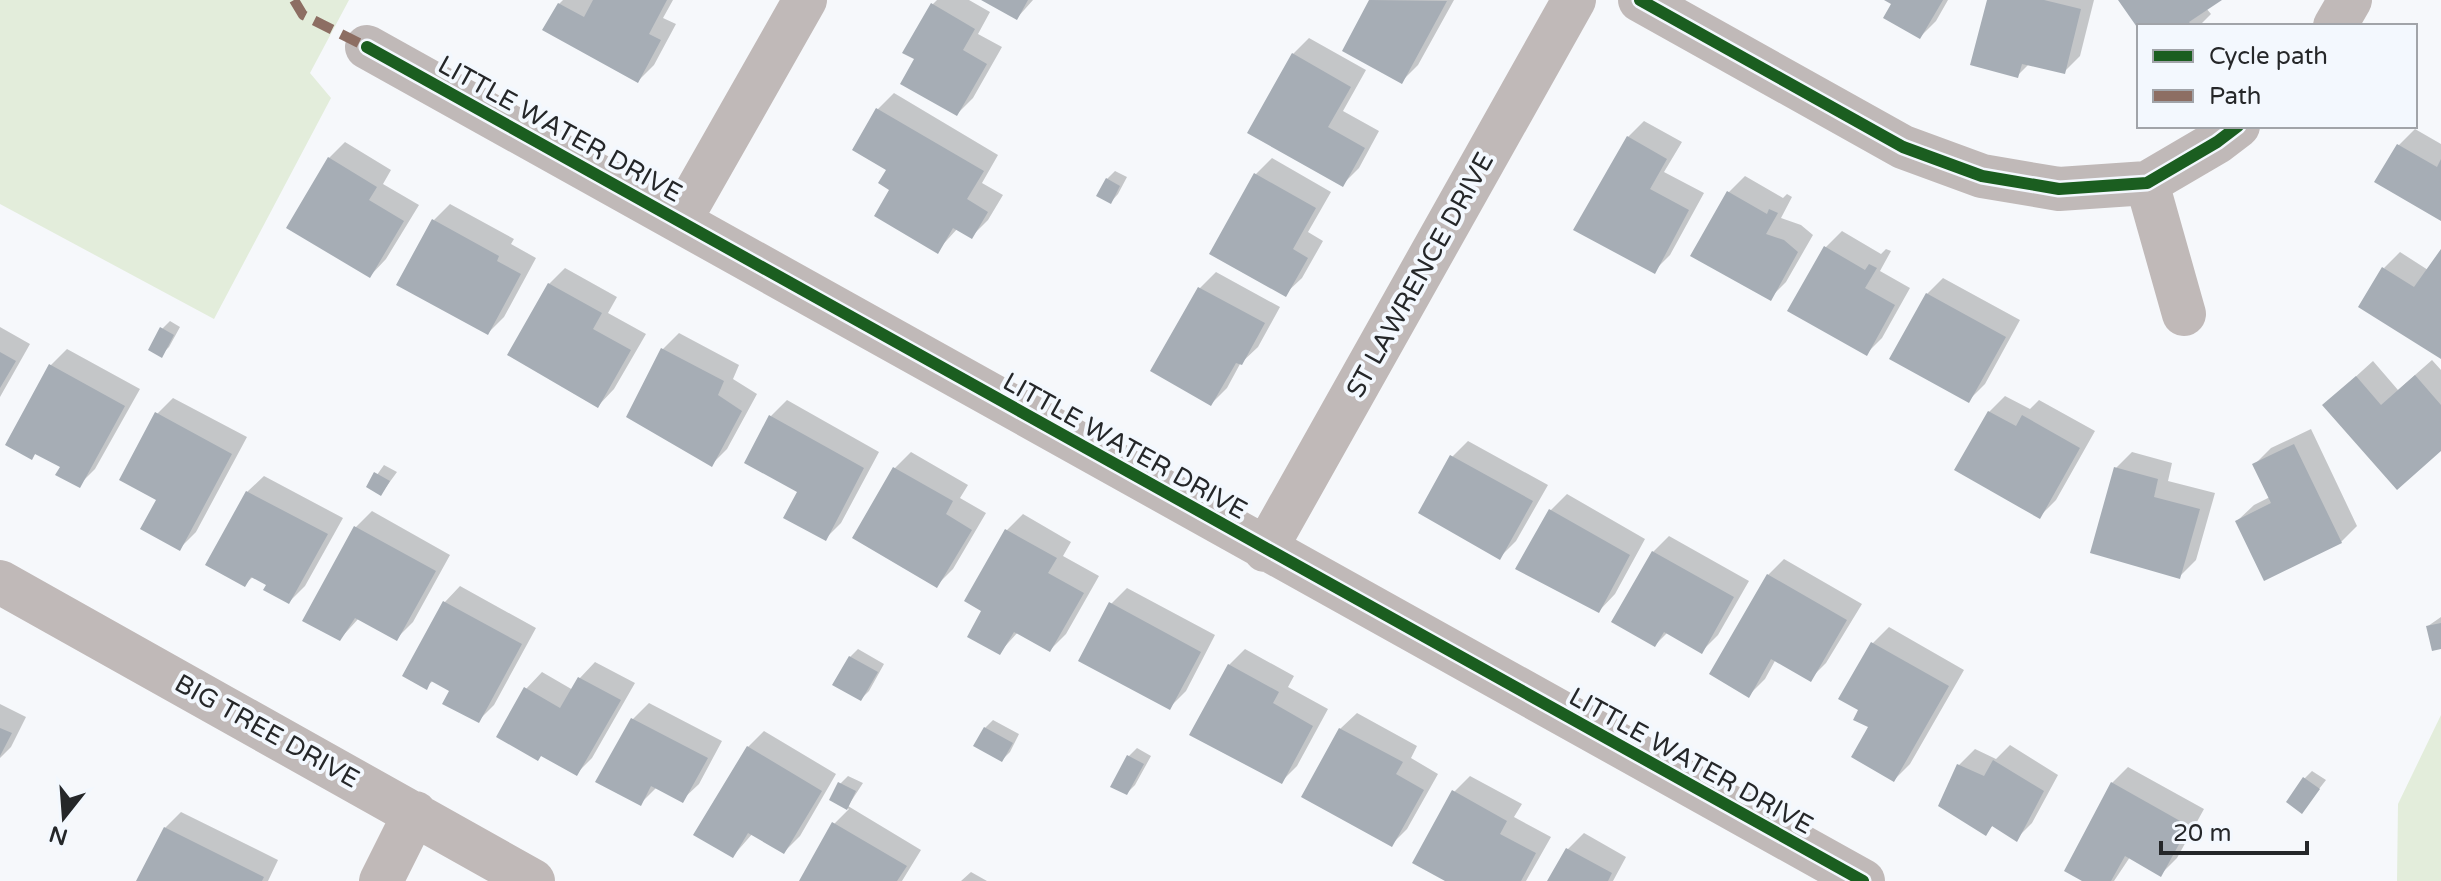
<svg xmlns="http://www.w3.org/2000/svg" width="2441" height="881" viewBox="0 0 2441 881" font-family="'Varela Round',sans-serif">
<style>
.green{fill:#e3eddb}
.shadow{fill:#0003}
.building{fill:#a6adb5}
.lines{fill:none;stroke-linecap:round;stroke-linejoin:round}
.minor{stroke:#c0b9b8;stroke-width:44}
.quiet{stroke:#8d6e63;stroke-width:10;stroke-dasharray:20 10;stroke-linecap:butt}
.cycleway-casing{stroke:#f3f8fe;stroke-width:17}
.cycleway{stroke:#1b5e20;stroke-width:12}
.labels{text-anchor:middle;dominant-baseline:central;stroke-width:8;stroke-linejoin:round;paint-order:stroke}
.street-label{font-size:26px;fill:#252729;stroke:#f3f8fe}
</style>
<rect width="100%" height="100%" fill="#f6f8fb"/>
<!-- green -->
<path class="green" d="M0 0H349L310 73 331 98 214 319 0 204Z
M2441 715V881H2397L2398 804Z"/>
<!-- shadow -->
<path class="shadow" d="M563 0H673L663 18 676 24 654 65 638 81 559 4Z
M937 0H969L990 12 978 34 1002 47 973 98 957 114 916 58 933 4Z
M985 0H1033L1017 18Z
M1371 0H1454L1418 65 1402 81 1345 50Z
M1888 0H1948L1936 21 1920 37 1893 3Z
M1989 0H2094L2080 56 2064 72 2030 63 2018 75Z
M2120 0H2218L2206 8 2211 14 2199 26 2139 27Z
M1309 38 1366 70 1343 111 1379 131 1359 168 1343 184 1293 54Z
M894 93 998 155 982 183 1003 195 988 220 972 236 958 228 937 251 891 189 889 170 855 149 878 109Z
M1644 121 1682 142 1664 172 1704 193 1670 255 1654 271 1628 137Z
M2415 129 2441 144V219L2377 182 2399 145Z
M345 142 391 170 383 184 419 205 386 259 370 276 329 158Z
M1272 158 1331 192 1308 232 1323 241 1302 278 1285 294 1256 174Z
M1115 171 1127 177 1118 194 1111 202 1107 179Z
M1745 176 1783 198 1787 194 1792 197 1781 218 1801 225 1813 235 1786 282 1770 298 1693 255 1729 192Z
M450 204 514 239 511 244 536 258 504 317 488 333 434 220Z
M1842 231 1881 254 1886 249 1891 251 1880 271 1910 288 1882 338 1866 354 1790 311 1826 247Z
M2400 252 2428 270 2441 253V357L2384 268Z
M565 268 617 297 608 313 646 334 614 389 598 406 549 284Z
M1216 272 1280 307 1258 347 1240 364 1227 388 1211 404 1200 288Z
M1943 278 2020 320 1985 384 1969 400 1927 294Z
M170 321 180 327 169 347 161 355 162 329Z
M0 327 30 344 0 397Z
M679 333 739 365 733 379 757 394 727 449 711 465 628 416 663 349Z
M67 349 140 389 95 469 79 485 62 467 37 452 31 458 51 365Z
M2432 360 2441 370V449L2341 390 2373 361 2398 390Z
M2005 396 2030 409 2039 400 2095 431 2056 500 2040 516 1989 412Z
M173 398 247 437 196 532 180 548 158 499 157 414Z
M787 400 879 452 841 523 825 539 799 492 771 416Z
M2311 429 2357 526 2341 542 2237 521 2254 505 2270 497 2255 464 2271 448Z
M1468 441 1548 485 1516 541 1500 557 1452 457Z
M911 452 968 485 960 498 986 513 953 569 937 585 855 537 895 468Z
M2132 452 2172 463 2168 481 2215 493 2196 560 2180 576 2116 468Z
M384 465 397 472 381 494 369 486Z
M264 476 343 518 305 586 289 602 268 584 254 576 245 584 247 492Z
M1567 494 1645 539 1615 594 1599 611 1518 568 1551 510Z
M372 511 450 555 413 622 397 638 359 618 340 639 356 527Z
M1023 514 1071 542 1063 556 1099 576 1066 634 1050 650 1018 632 999 653 984 610 1007 530Z
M1669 536 1749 581 1718 635 1702 651 1668 632 1655 645 1653 552Z
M1784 559 1862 604 1826 663 1810 679 1776 659 1765 679 1749 695 1768 575Z
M460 586 536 628 494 705 478 721 452 690 434 680 426 687 444 603Z
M1127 588 1215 635 1186 691 1169 708 1111 604Z
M2441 617V647L2428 626Z
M1889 627 1964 670 1910 764 1894 780 1871 727 1873 643Z
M858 649 884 664 869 691 861 699 850 657Z
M1245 649 1294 676 1288 687 1328 709 1297 766 1281 782 1229 665Z
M595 662 635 683 592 758 576 774 542 754 526 689 542 672 573 690 579 679Z
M649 703 722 741 699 784 682 800 657 787 640 804 598 781 633 719Z
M0 704 26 717 11 747 0 758Z
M1357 713 1417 746 1411 758 1438 774 1407 829 1391 845 1340 729Z
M993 720 1019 734 1010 752 1002 760 985 728Z
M764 731 836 774 800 836 784 852 753 833 733 856 748 747Z
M2010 745 2058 775 2032 823 2016 839 1994 824 1986 833 1959 765 1975 749 1996 759Z
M1137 748 1151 756 1135 785 1127 793 1113 786 1129 756Z
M2128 767 2204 809 2177 858 2161 874 2130 857 2114 881H2086L2112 783Z
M2312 771 2326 780 2302 811 2304 779Z
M848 776 863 783 848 806 921 850 902 881H802L834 824 849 809 831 799 840 784Z
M1470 776 1522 804 1514 817 1551 837 1526 881H1449L1454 792Z
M181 812 278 860 268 881H138L165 828Z
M1584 833 1626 857 1613 881H1550L1568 849Z
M971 872 987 881H961Z"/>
<!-- building -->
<path class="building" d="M593 0H667L649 34 661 40 638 83 542 30 558 3 584 17Z
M981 0H1028L1017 20Z
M1369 0 1447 1 1402 84 1342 51Z
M1884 0H1943L1920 39 1883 18 1891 4Z
M1987 0H2044L2081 9 2065 74 2022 64 2018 78 1970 65Z
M2118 0H2222L2189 22 2192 26H2139V30Z
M931 3 975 29 963 50 987 64 957 116 900 84 914 59 902 53Z
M1292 53 1351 87 1328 127 1365 148 1343 187 1247 133Z
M876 108 984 171 967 199 988 212 972 239 953 228 938 254 874 216 889 190 878 183 886 170 852 150Z
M1627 136 1667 159 1650 189 1689 210 1655 274 1573 230Z
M2397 144 2437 167 2441 159V221L2374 182Z
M328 157 377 187 369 200 404 221 370 278 286 228Z
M1254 173 1316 208 1293 249 1308 258 1286 297 1209 254Z
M1106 178 1120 186 1111 204 1096 196Z
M1727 191 1767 214 1769 209 1778 213 1766 234 1784 240 1798 252 1771 301 1690 256Z
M432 219 499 256 497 261 521 274 488 335 396 285Z
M1824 246 1865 270 1869 264 1877 268 1865 288 1895 305 1867 356 1787 311Z
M2441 249V359L2358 307 2382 267 2414 287Z
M548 283 602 313 593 329 631 350 598 408 507 355Z
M1198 287 1265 323 1242 365 1236 363 1211 406 1150 371Z
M1926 293 2006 337 1969 403 1889 359Z
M160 327 174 335 162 358 148 350Z
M661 348 724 381 718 395 742 411 712 467 626 417Z
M0 352 16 361 0 388Z
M49 364 125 406 80 488 55 475 60 467 35 454 32 460 5 445Z
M2415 375 2441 405V451L2397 490 2322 405 2356 376 2381 405Z
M1988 411 2016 426 2022 415 2080 448 2040 519 1954 470Z
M155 412 232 454 180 551 140 529 156 500 119 480Z
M769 415 864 468 826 541 783 518 797 492 744 463Z
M2294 444 2342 543 2264 581 2235 521 2271 503 2252 464Z
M1450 455 1533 501 1500 560 1418 513Z
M893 467 953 501 946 514 972 530 937 588 852 538Z
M2114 467 2158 479 2154 497 2200 509 2180 579 2090 553Z
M374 472 390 481 381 496 366 487Z
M246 491 328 534 289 604 263 590 266 585 251 577 245 587 205 565Z
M1549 509 1630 555 1599 613 1515 569Z
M354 526 436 571 397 641 355 618 340 641 302 621Z
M1005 529 1057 558 1048 573 1084 593 1050 652 1014 632 1000 655 967 637 981 611 964 601Z
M1652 551 1734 597 1702 654 1664 632 1655 647 1611 622Z
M1767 574 1847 620 1811 682 1771 659 1749 698 1709 674Z
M443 601 522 644 479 723 442 704 449 691 431 681 427 690 402 676Z
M1109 602 1201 652 1170 710 1078 661Z
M2441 623V649L2432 651 2426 626Z
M1871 642 1949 686 1894 782 1851 757 1868 727 1853 720 1858 710 1838 699Z
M849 656 878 672 861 701 832 685Z
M1228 664 1279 692 1273 703 1313 726 1282 784 1189 735Z
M578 677 621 700 577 776 541 756 538 761 496 737 524 687 560 708Z
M631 718 708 758 683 803 651 786 641 806 595 782Z
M984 727 1013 743 1002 762 973 746Z
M0 728 12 733 0 756Z
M1339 728 1403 762 1396 774 1424 790 1392 847 1301 797Z
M747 746 822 791 784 854 748 833 733 858 693 835Z
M1127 755 1144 764 1127 795 1110 787Z
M1993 760 2044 791 2017 842 1992 826 1986 836 1938 806 1957 764 1984 776Z
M2303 777 2320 789 2302 814 2286 802Z
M838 782 856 791 847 810 829 800Z
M2111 782 2189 826 2161 877 2125 856 2111 881H2082L2064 871Z
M1452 790 1507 821 1500 834 1536 853 1521 881H1445L1412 863Z
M832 822 907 866 897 881H799Z
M164 827 264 877 262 881H136Z
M1566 848 1612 873 1608 881H1547Z"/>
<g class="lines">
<!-- minor -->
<path class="minor" d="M1640 0 1903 147 1982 176 2059 189 2147 183 2217 142 2238 126
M2335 26 2350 0
M367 47 1863 881
M2147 183 2184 314
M680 220 805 0
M1265 550 1574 0
M0 582 533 881
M381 881 415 813"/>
<!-- quiet -->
<path class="quiet" d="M294 0 303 15 367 47"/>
<!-- cycleway casing -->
<g class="cycleway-casing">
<path id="cycleway" d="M1640 0 1903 147 1982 176 2059 189 2147 183 2217 142 2238 126
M367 47 1863 881"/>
</g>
<!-- cycleway -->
<use href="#cycleway" class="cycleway"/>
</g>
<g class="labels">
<!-- street labels -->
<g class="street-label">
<text transform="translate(560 129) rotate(29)">LITTLE WATER DRIVE</text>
<text transform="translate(1420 275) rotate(-61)">ST LAWRENCE DRIVE</text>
<text transform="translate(1125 446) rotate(29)">LITTLE WATER DRIVE</text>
<text transform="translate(267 731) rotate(29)">BIG TREE DRIVE</text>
<text transform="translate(1691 761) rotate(29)">LITTLE WATER DRIVE</text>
</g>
</g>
<!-- legend -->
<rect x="2137" y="24" width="280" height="104" fill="#f3f8fe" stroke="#a1a4a9" stroke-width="2"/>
<rect x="2153" y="50" width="40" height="12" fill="#1b5e20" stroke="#a1a4a9" stroke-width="2"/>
<text x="2209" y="64" font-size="24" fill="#252729">Cycle path</text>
<rect x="2153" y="90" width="40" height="12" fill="#8d6e63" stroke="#a1a4a9" stroke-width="2"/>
<text x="2209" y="104" font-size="24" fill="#252729">Path</text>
<!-- north arrow -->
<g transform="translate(64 817) rotate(197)" stroke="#f3f8fe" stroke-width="6" paint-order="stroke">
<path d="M0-6L14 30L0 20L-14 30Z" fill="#252729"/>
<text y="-12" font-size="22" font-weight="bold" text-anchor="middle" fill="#252729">N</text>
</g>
<!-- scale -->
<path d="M2161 841v12h146v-12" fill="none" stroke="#252729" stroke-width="4"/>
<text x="2173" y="841" font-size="24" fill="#252729" stroke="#f3f8fe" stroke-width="6" paint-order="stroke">20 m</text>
</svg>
